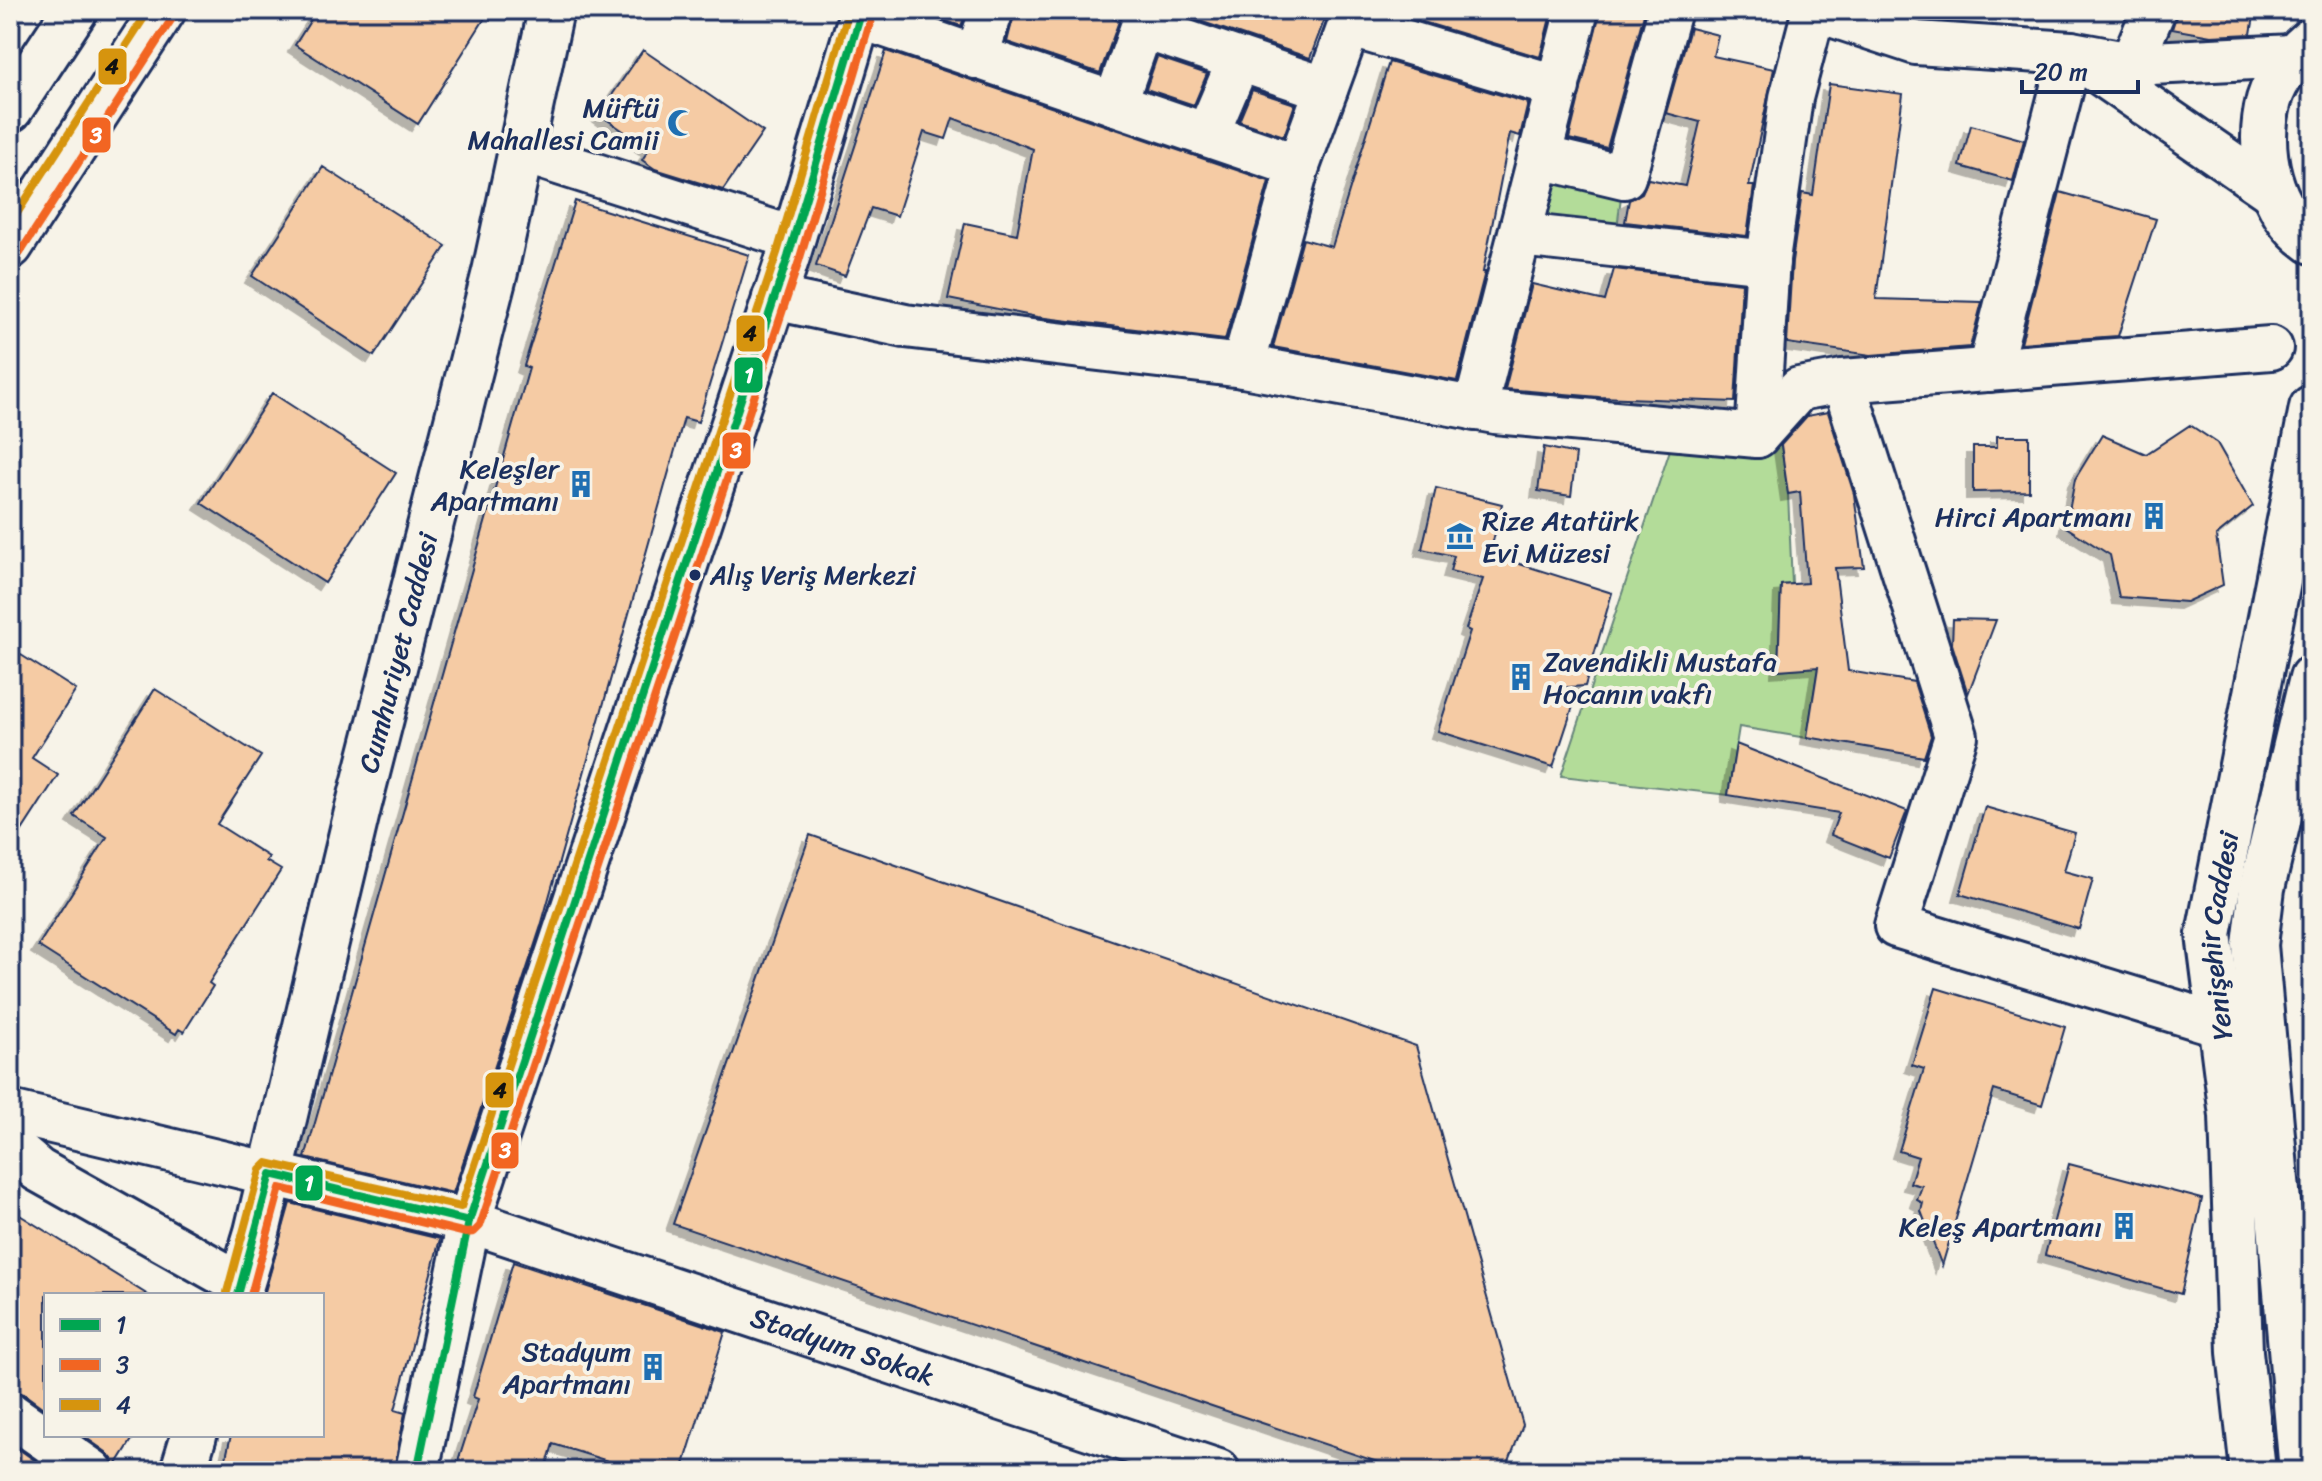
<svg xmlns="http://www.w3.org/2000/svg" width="2322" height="1481" viewBox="0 0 2322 1481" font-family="Sriracha,sans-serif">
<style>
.green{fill:#b3dc99;stroke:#67867c;stroke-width:2}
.building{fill:#f5cba4;stroke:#1b2f5e;stroke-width:2;filter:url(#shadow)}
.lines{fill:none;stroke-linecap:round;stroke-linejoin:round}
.street-casing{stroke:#1b2f5e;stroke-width:48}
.secondary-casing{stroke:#1b2f5e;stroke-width:50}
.primary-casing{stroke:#1b2f5e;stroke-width:50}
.highway-casing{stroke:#1b2f5e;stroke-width:50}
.street{stroke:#f7f3e8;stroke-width:42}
.secondary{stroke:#f7f3e8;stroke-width:44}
.primary{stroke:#f7f3e8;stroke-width:44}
.highway{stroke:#f7f3e8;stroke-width:44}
.bus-1-casing{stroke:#f7f3e8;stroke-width:14}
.bus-2-casing{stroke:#f7f3e8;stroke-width:14}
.bus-3-casing{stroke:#f7f3e8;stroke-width:14}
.bus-1{stroke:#00a651;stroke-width:8}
.bus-2{stroke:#f26522;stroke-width:8}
.bus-3{stroke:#d6940e;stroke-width:8}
.bus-dot{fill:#1b2f5e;stroke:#f7f3e8;stroke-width:3}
.labels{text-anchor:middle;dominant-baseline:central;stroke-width:8;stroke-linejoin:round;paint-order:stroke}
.bus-label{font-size:26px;fill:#1b2f5e;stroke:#f7f3e8;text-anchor:start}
.poi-label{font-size:28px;fill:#1b2f5e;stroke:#f7f3e8;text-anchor:end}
.street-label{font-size:28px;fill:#1b2f5e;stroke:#f7f3e8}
.line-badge{stroke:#f7f3e8;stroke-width:3}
.badge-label{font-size:22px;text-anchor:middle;font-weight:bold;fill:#fff}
.pale-badge-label{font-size:22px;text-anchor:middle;font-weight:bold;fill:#111}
</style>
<defs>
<filter id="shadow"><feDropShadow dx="-7" dy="7" stdDeviation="0" flood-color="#0004"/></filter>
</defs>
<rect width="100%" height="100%" fill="#f7f3e8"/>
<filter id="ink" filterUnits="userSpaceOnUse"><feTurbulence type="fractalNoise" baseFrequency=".0125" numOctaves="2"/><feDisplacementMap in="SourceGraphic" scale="16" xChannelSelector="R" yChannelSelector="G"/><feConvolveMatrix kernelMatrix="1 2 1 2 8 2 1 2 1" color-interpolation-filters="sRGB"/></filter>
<g filter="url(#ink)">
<!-- green -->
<path class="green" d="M1545 162 1623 181 1616 236 1527 229Z
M1672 444 1781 446 1788 494 1792 584 1781 585 1778 670 1818 667 1807 738 1739 727 1728 795 1561 776Z"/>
<!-- building -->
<path class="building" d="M317 10H490L418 124 295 45Z
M914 10H967L961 26Z
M1015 10H1092L1119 21 1100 73 1007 42Z
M1167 10H1328L1310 58Z
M1405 10H1552L1540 57 1403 16Z
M1600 10H1645L1607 148 1569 139Z
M2178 10H2255L2251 34 2211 36 2172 29Z
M1690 28 1718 35 1713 56 1774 69 1749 186H1754L1747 236 1625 222 1629 200 1642 193 1648 179 1685 186 1700 122 1666 113Z
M643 50 763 132 723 190 655 169 642 160 649 149 599 114Z
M886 51 1269 181 1225 340 1037 317 948 299 965 223 1017 234 1033 149 953 118 946 139 924 132 897 216 871 208 845 276 816 266Z
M1157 57 1207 74 1194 105 1146 89Z
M1389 62 1528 103 1520 136 1510 133 1483 272H1485L1457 381 1273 347 1303 239 1332 247Z
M1829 84 1903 94 1876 299 1982 302 1970 347 1871 355 1787 343 1792 261 1802 193 1813 195Z
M1252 90 1295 104 1284 136 1239 121Z
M1971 125 2024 140 2013 181 1960 166Z
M323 167 446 246 374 356 252 276Z
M2060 192 2156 219 2118 336 2021 343Z
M575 201 749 255 698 422 684 418 541 926 453 1193 305 1158 529 368 524 366Z
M1614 269 1742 283 1735 402 1599 397 1505 389 1532 284 1605 301Z
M272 393 396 473 325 583 201 503Z
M1828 412 1854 494 1864 567 1835 568 1848 671 1914 682 1931 736 1924 757 1807 737 1818 667 1778 670 1781 585 1807 583 1800 492 1788 494 1781 445 1807 416Z
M2190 425 2217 443 2253 506 2216 536 2223 585 2186 602 2119 597 2110 555 2066 527 2075 479 2102 435 2146 454Z
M1997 436H2029V491L1973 492V447H1997Z
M1544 447 1576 454 1571 496 1538 491Z
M1436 488 1502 504 1487 566 1491 555 1612 593 1585 686 1557 688V698L1575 700 1553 767 1438 731 1470 631 1466 629 1483 579 1450 571 1454 556 1422 549Z
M1953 619 1996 620 1968 694 1952 644Z
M10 648 76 690 32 758 58 775 10 849Z
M155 689 261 756 217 824 269 857 266 861 281 870 209 983 213 986 184 1032 179 1029 176 1034 38 946 107 837 74 816Z
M1736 744 1907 811 1889 858 1831 835 1839 813 1728 795Z
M1985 807 2075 833 2064 871 2093 879 2079 929 1960 894Z
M810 835 1416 1046 1523 1425 1505 1471H1404L673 1224Z
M1936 988 2065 1027 2042 1105 1994 1090 1942 1266 1921 1211 1923 1203 1917 1200 1922 1186 1910 1183 1918 1157 1899 1151 1924 1069 1912 1065Z
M2069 1164 2202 1199 2181 1294 2045 1255Z
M290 1203 440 1239 395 1410 405 1413 394 1471H223L231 1435H322V1295H264Z
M10 1209 148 1295H46V1410L24 1394 10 1390Z
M513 1262 725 1332 682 1471H640L553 1444 545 1471H455L478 1399 473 1397Z
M82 1435H135L115 1467 113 1460 106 1452Z
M10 1443 50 1471H10Z"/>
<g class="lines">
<!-- street casing -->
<g class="street-casing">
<g id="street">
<path d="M1816 10 1916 43 2071 53 2131 64 2293 56"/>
<path d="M860 17 1298 166"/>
<path d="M1349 25 1558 87"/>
<path d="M976 57 992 10"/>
<path d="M2131 64 2154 10"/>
<path d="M1115 104 1142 27 1326 89"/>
<path d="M1207 135 1239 60"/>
<path d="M521 151 793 238"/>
<path d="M1540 157 1624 177 1670 10"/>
<path d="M1520 235 1768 262"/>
<path d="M774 298 905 326 1243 366 1495 412 1757 436 1768 259 1791 98 1814 10"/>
<path d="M1243 366 1298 166 1355 10"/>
<path d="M1989 370 2071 53 2274 193"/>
<path d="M1843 381 1956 736 1896 926 2220 1025"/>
<path d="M1475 409 1577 10"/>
<path d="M1757 436 1799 389 1843 381 2271 348"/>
<path id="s1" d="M10 1112 469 1221 1218 1471"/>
<path d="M10 1146 38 1170 241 1284"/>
<path d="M10 1414 92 1471"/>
<path d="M417 1471 469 1221 788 257 862 10"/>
</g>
</g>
<!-- secondary casing -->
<g class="secondary-casing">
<g id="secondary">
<path d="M10 246 163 10"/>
<path id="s2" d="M238 1295 257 1232 357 812 495 272 551 10"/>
<path d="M183 1471 194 1435"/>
</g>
</g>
<!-- primary casing -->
<g class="primary-casing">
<g id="primary">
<path d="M2312 40C2294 55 2276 77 2269 100 2256 149 2269 211 2312 241"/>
<path id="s3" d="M2253 1471 2240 1352 2232 1115 2209 934 2312 408"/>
<path d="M2302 1471 2255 945 2262 888 2312 678"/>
</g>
</g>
<!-- highway casing -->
<g class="highway-casing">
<path id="highway" d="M10 109 75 10"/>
</g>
<!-- street -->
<use href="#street" class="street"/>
<!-- secondary -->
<use href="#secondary" class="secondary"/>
<!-- primary -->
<use href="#primary" class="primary"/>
<!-- highway -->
<use href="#highway" class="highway"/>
<!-- bus-1 casing -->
<g class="bus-1-casing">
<path id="bus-1" d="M238 1295 271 1174 469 1221
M417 1471 469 1221 788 257 862 10"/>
</g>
<!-- bus-2 casing -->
<g class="bus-2-casing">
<path id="bus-2" d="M20 253 173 17
M251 1295 280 1188 466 1233 474 1232 480 1226 799 261 873 13"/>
</g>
<!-- bus-3 casing -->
<g class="bus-3-casing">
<path id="bus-3" d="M10 224 149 10
M227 1292 260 1170 267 1163 461 1207 777 253 849 10"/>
</g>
<!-- bus-1 -->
<use href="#bus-1" class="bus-1"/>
<!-- bus-2 -->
<use href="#bus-2" class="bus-2"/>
<!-- bus-3 -->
<use href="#bus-3" class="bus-3"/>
</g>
</g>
<!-- icons -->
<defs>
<g id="mosque-bare" transform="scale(2.16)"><path d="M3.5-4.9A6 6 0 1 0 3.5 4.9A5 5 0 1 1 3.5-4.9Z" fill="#1f6fb2" stroke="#f7f3e8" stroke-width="2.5" paint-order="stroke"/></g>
<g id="building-bare" transform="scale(2.16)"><path d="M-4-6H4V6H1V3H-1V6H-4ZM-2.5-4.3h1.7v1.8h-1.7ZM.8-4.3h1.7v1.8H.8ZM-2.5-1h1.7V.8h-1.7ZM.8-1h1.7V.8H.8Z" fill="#1f6fb2" stroke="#f7f3e8" stroke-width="2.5" paint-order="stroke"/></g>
<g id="museum-bare" transform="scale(2.16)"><path d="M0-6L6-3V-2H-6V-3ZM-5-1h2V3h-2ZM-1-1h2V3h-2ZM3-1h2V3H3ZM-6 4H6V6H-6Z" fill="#1f6fb2" stroke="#f7f3e8" stroke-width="2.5" paint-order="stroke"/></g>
</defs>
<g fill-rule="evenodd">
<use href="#mosque-bare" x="681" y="123"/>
<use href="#building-bare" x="581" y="484"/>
<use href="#building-bare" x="2154" y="516"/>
<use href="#museum-bare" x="1460" y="536"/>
<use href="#building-bare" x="1521" y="677"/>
<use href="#building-bare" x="2124" y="1226"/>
<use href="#building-bare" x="653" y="1367"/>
</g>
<!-- markers -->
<circle class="bus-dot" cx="695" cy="575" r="7"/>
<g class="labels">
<!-- bus labels -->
<g class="bus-label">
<text x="710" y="575">Alış Veriş Merkezi</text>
</g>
<!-- poi labels -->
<g class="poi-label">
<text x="659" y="107">Müftü<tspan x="659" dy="32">Mahallesi Camii</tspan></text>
<text x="559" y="468">Keleşler<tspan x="559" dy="32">Apartmanı</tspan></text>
<text x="2132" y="516">Hirci Apartmanı</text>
<text x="1482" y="520" text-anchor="start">Rize Atatürk<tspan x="1482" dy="32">Evi Müzesi</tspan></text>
<text x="1543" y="661" text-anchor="start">Zavendikli Mustafa<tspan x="1543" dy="32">Hocanın vakfı</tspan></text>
<text x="2102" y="1226">Keleş Apartmanı</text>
<text x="631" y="1351">Stadyum<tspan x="631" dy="32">Apartmanı</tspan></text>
</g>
<!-- street labels -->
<g class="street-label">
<text stroke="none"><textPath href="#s2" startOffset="662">Cumhuriyet Caddesi</textPath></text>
<text stroke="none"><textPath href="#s3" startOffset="538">Yenişehir Caddesi</textPath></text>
<text stroke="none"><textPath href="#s1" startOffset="866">Stadyum Sokak</textPath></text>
</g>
</g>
<g class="line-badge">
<rect x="97" y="47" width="31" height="39" rx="8" fill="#d6940e"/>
<rect x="81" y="116" width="31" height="38" rx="8" fill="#f26522"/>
<rect x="735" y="314" width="31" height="39" rx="8" fill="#d6940e"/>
<rect x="733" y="356" width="31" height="38" rx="8" fill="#00a651"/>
<rect x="721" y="431" width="31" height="39" rx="8" fill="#f26522"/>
<rect x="484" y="1071" width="31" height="38" rx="8" fill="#d6940e"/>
<rect x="490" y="1131" width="30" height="39" rx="8" fill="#f26522"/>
<rect x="294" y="1164" width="30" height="38" rx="8" fill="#00a651"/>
</g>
<g class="badge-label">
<text x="96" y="143">3</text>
<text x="749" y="383">1</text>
<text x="736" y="458">3</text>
<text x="505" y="1158">3</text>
<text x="309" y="1191">1</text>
</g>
<g class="pale-badge-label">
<text x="112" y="74">4</text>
<text x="750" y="341">4</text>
<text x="500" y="1098">4</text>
</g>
<!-- margin -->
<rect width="2322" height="1481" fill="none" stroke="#f7f3e8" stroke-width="40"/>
<rect x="20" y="20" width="2282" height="1441" fill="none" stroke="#1b2f5e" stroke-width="3" filter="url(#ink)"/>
<!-- legend -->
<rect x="44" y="1293" width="280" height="144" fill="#f7f3e8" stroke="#9fa5b1" stroke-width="2"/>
<rect x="60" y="1319" width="40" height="12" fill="#00a651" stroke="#9fa5b1" stroke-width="2"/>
<text x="116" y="1333" font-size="24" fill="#1b2f5e">1</text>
<rect x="60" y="1359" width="40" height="12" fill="#f26522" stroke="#9fa5b1" stroke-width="2"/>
<text x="116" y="1373" font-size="24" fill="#1b2f5e">3</text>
<rect x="60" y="1399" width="40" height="12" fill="#d6940e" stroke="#9fa5b1" stroke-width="2"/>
<text x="116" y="1413" font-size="24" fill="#1b2f5e">4</text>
<!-- scale -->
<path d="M2022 80v12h116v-12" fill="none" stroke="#1b2f5e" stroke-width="4"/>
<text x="2034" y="80" font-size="24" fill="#1b2f5e" stroke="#f7f3e8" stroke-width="6" paint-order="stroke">20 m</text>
</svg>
